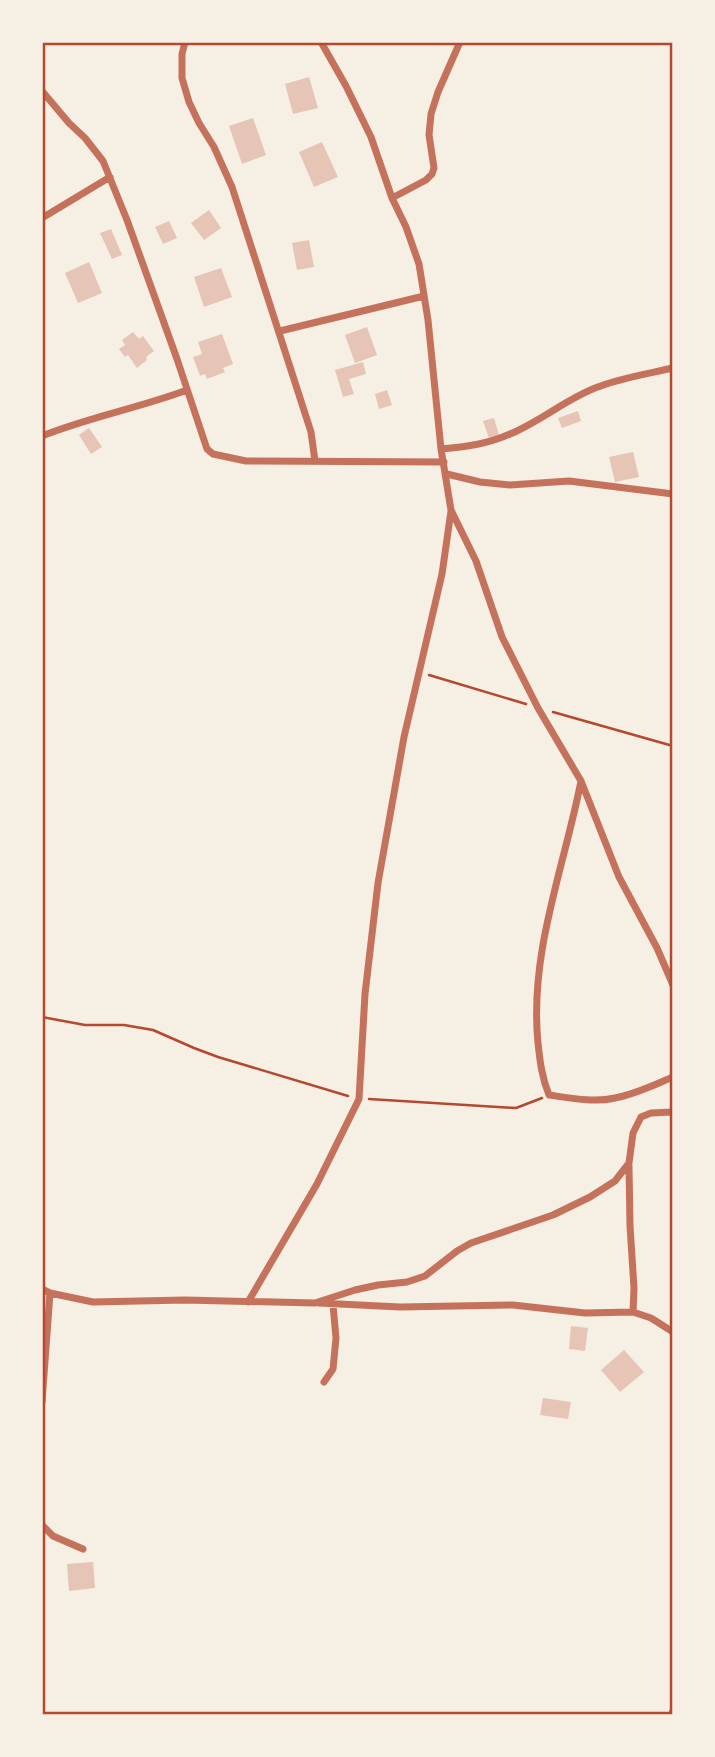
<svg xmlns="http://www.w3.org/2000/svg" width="715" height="1757" viewBox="0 0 715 1757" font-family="'Nunito Sans',sans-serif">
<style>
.building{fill:#e6c5b7}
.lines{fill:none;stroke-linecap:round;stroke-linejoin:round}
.path{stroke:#b5482f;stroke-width:2.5}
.minor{stroke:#c5725c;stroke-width:7}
.neatline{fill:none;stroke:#b5482f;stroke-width:2.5}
</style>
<rect width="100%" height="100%" fill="#f6efe4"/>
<!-- building -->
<path class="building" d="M309 77 318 108 293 114 285 84Z
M253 118 266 155 242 164 229 126Z
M322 142 338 177 314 187 299 152Z
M209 210 221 228 204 240 191 223Z
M169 221 177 238 163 244 155 227Z
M111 229 122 255 112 259 100 233Z
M309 240 314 267 297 270 292 243Z
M89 262 102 293 78 303 65 273Z
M221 268 232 297 204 307 194 277Z
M367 327 377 355 355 363 345 335Z
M133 332 139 339 143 336 154 351 146 357 147 360 137 368 128 355 125 357 119 349 125 345 122 340Z
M222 334 233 364 223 368 225 372 207 379 205 374 200 376 193 357 202 354 198 342Z
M363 362 366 374 349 379 354 394 343 397 335 370Z
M387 390 392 405 379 409 375 394Z
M578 411 581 421 562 428 558 418Z
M494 418 499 435 489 438 483 421Z
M89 428 102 447 91 454 79 435Z
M633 452 639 477 615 482 609 457Z
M571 1326 588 1328 585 1351 569 1349Z
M624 1350 644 1372 620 1392 601 1370Z
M543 1398 571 1402 568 1419 540 1415Z
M93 1562 95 1588 69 1591 67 1564Z"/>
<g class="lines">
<!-- path -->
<path class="path" d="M429 675 526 704
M553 712 673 746
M42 1017 85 1025H124L153 1030 194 1048 218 1057 348 1096
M369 1099 516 1108 542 1098"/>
<!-- minor -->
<path class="minor" d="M185 42 182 54V78L189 102 199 123 214 147 232 187 311 432 315 461
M321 42 346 86 371 137 392 198 406 227 419 264 428 320 441 449 451 510 476 561 502 637 538 708 581 781 619 877 657 948 673 985
M42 91 69 123 85 138 103 161 127 220 177 359 207 449 213 454 246 461 444 462
M392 198 426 180 432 174 434 168 429 135 431 114 438 92 460 42
M42 218 110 177
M280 331 424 296
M42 436C89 417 139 408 187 390
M441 449C465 447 488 444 510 434 539 422 565 400 595 388 620 378 647 374 673 368
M447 474 480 482 510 485 569 481 673 494
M581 781C564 868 529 953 538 1043 540 1062 542 1078 549 1095 570 1098 594 1103 615 1098 636 1094 654 1085 673 1077
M629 1166 630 1226 634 1288 633 1312
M42 1289 50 1293 93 1302 185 1300 315 1303 355 1290 378 1285 407 1282 425 1276 457 1251 471 1243 553 1215 590 1197 615 1181 629 1163 633 1133 641 1117 651 1113 673 1112
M248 1302 317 1184 359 1099 365 994 378 883 404 737 442 574 451 511
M319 1303 400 1307 513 1305 585 1313 633 1312 651 1318 673 1332
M324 1382 333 1369 336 1338 333 1305
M42 1402 50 1293
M42 1525 53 1536 83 1549
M671 1715 673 1711"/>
</g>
<!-- border -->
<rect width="715" height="1757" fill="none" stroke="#f6efe4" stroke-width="88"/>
<rect x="44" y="44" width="627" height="1669" class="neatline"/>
</svg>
